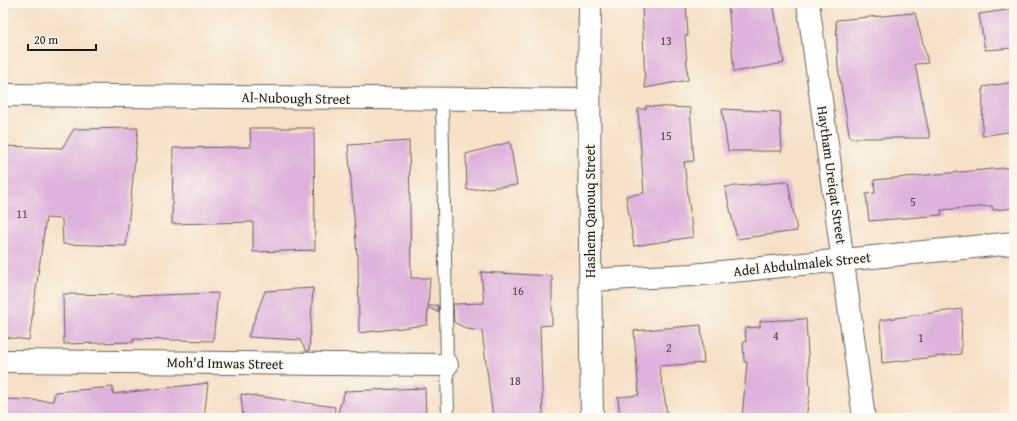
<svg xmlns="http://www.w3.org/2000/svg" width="1017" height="421" viewBox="0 0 1017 421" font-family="'Gentium Book Plus',serif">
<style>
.building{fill:#deb2dc}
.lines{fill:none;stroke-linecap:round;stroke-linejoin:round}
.service-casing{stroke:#686158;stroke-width:14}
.minor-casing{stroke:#686158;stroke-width:24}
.service{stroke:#fff;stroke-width:12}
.minor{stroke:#fff;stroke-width:22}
.labels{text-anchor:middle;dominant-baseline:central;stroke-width:3;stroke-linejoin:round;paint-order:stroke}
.number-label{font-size:12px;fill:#4c424c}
.street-label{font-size:14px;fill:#1c1c1c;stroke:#fbf7ec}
</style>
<rect width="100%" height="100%" fill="#fbf7ec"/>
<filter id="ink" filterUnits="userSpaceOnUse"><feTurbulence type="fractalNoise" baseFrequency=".025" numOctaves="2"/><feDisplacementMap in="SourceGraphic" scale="8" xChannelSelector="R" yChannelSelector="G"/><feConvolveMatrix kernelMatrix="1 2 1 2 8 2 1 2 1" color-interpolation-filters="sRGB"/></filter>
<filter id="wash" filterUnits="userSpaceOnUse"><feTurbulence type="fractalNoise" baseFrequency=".012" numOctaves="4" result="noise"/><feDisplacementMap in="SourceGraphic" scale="16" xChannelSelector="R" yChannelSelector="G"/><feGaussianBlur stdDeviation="0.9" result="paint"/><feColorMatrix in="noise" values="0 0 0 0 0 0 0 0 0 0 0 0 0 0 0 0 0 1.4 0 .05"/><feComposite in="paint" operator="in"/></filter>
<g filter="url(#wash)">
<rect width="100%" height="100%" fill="#f6e0c7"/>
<g id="blocks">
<!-- building -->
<path class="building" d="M642 3H686L688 36H685L688 80 645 88Z
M728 3H773L784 63 734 72Z
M1014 9V48L985 50 979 14Z
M915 13 928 63 915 64 930 138H850L838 68 836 20Z
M1014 82V131L982 136 983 87Z
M646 106 690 108 694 161 684 162 693 237 634 246 626 196 644 193 638 109H646Z
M722 109 780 112 782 151H728Z
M138 128 126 246 63 244 62 219 46 218 29 340 3 337V146L62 148 74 129Z
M250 128H314L315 250 253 252V222L172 224 173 148 251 147Z
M409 141 411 278H430L428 306 438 305 439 313 428 307 427 325 359 333 358 254H357L348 145Z
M510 142 517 185 467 190 466 154Z
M1014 167V208L993 210 992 206 941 210 942 215 869 221 866 194 875 193 874 180Z
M784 182H788L797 231 737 239 725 187Z
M481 272 552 276V325L540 326 543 418H493L482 331 467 329 454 322 453 304 484 303Z
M313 288 309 351H306L300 340 248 337 265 291Z
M218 293 213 341 133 339 134 342 64 344 63 294 131 295V296Z
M962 309 961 354 882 363 880 320Z
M806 319 810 391 806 418H742L747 362H744L743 342H746L745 328 760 327V321Z
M701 325 704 363 659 366 668 418H620L618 397 639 395 634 331Z
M208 383 204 418H3V399L53 401 55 392 113 387V394Z
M425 388 426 418H336L345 391Z
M241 394 335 407 334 418H243Z"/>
</g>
</g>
<g filter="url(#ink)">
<use href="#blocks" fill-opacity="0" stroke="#686158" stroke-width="1"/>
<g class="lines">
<!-- service casing -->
<g class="service-casing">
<path id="service" d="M442 99 448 418"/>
</g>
<!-- minor casing -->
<g class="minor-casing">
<path id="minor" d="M590 3C588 141 590 280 592 418
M808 3 864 418
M3 95 589 100
M590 280 692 275 1014 243
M3 361 447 365"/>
</g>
<!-- service -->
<use href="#service" class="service"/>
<!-- minor -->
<use href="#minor" class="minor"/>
</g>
</g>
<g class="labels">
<!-- number labels -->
<g class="number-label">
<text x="666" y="40">13</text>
<text x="666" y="135">15</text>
<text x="913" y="201">5</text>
<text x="22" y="213">11</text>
<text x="518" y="290">16</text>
<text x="776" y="335">4</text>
<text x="921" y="337">1</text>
<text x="669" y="347">2</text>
<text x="515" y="380">18</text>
</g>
<!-- street labels -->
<g class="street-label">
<text transform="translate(296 98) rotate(1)">Al-Nubough Street</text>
<text transform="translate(832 175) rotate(82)">Haytham Ureiqat Street</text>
<text transform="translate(590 211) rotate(-90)">Hashem Qanouq Street</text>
<text transform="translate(802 264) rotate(-6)">Adel Abdulmalek Street</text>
<text transform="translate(225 363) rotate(1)">Moh'd Imwas Street</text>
</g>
</g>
<!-- margin -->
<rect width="1017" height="421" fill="none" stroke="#fbf7ec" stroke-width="16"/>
<!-- scale -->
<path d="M28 44v6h68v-6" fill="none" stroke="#1c1c1c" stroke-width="2"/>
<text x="34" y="44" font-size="12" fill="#1c1c1c" stroke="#fbf7ec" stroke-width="3" paint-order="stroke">20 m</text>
</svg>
